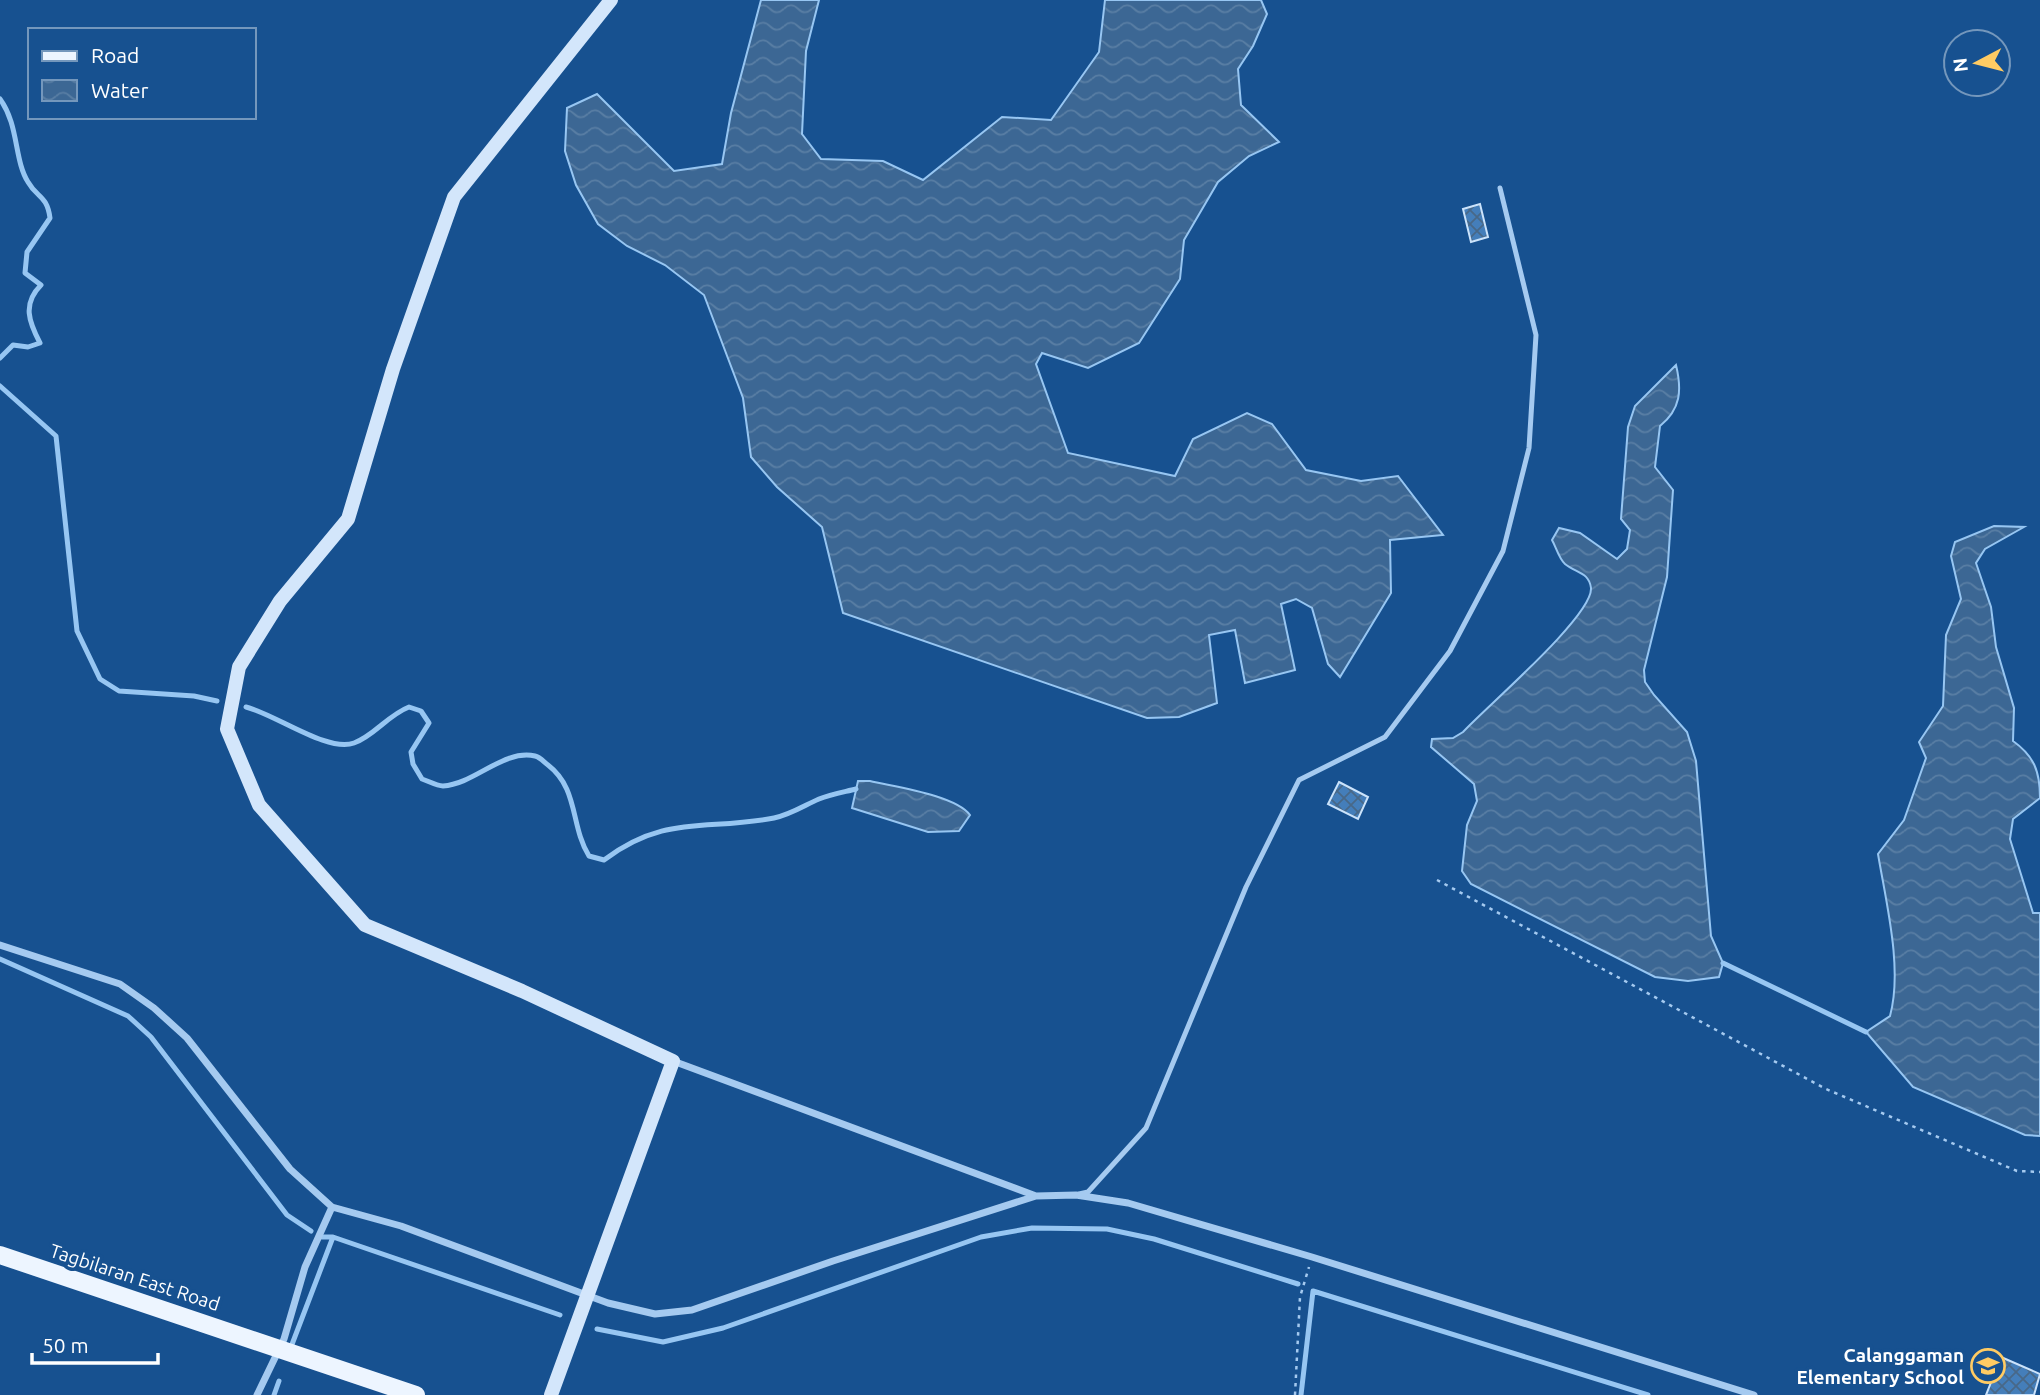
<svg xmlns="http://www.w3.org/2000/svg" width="2040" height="1395" viewBox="0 0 2040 1395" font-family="Ubuntu,sans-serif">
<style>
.water{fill:url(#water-waves);stroke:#97c6f2;stroke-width:2}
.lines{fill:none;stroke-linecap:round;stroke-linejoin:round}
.stream{stroke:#97c6f2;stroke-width:5}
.building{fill:url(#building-cross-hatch);stroke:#cbe3fb;stroke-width:2}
.path{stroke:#a5caf0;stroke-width:2.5;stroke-dasharray:3.5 5;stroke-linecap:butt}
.lane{stroke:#a5caf0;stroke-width:5}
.street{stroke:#a5caf0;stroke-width:7}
.secondary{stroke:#d3e6fb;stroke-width:14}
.primary{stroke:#edf5ff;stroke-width:18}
.labels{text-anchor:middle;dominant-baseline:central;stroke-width:7;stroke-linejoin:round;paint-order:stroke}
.street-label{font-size:19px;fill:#fff;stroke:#175190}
.poi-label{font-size:19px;font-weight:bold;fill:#fff;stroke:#175190;text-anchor:end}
</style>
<defs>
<pattern id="water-waves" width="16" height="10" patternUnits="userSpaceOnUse" patternTransform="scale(1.75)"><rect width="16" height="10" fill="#3c6794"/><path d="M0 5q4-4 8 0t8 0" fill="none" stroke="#597ea4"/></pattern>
<pattern id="building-cross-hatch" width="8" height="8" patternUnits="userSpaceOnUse" patternTransform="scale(1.75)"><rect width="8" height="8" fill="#447eba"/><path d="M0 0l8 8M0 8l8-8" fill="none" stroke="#486888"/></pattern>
</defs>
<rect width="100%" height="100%" fill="#175190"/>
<!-- water -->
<path class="water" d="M761 0H819L806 51 802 134 821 159 883 161 923 180 1002 117 1051 120 1099 52 1105 0H1261L1267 14 1253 46 1238 69 1241 105 1279 142 1249 156 1218 182 1184 240 1180 279 1139 343 1088 368 1042 353 1036 364 1068 453 1175 476 1193 439 1247 413 1272 424 1306 470 1361 481 1398 476 1443 535 1390 540 1391 593 1340 677 1328 664 1312 608 1296 599 1281 604 1295 670 1245 683 1235 630 1209 635 1217 703 1179 717 1147 718 843 613 822 527 777 487 751 457 743 398 704 295 665 265 627 246 598 224 576 185 565 151 567 108 597 94 674 171 722 164 731 113Z
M1676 365C1682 390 1681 409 1660 426L1655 467 1673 490 1667 577 1644 670 1645 682 1654 695 1687 732 1696 761 1711 936 1723 963 1719 977 1688 981 1655 977 1471 884 1462 871 1467 825 1477 801 1474 784 1431 747 1432 739 1453 738 1463 732C1486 707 1593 616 1591 588 1589 572 1576 573 1565 564 1559 559 1556 547 1552 540L1559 528 1580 533 1617 559 1627 549 1630 530 1621 519 1628 427 1635 406Z
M1994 526 2024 527 1985 549 1976 563 1991 607 1996 647 2014 708 2013 741C2034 756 2040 771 2040 798L2013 819 2010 839 2033 913H2040V1136L2025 1135 1913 1087 1866 1032 1890 1016C1903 969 1886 902 1878 854L1904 820 1926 758 1919 742 1943 706 1946 635 1961 599 1951 556 1955 542Z
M858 781H870C895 787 955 795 970 815L959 831 928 832 852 808Z"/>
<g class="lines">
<!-- stream -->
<path class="stream" d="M0 99C19 125 14 160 28 182 37 198 47 195 50 218L27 252 25 273 41 285C22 304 29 322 40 343L28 347 13 345 0 358
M0 386 56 436 77 631 100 679 119 691 194 696 217 701
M246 707C275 714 328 753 354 743 374 736 388 715 409 707L421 711 429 723 411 752 413 764 422 779C428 781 437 786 443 786 475 784 503 749 535 756 540 757 544 762 548 765 579 789 570 825 589 856L604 860C665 814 706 831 774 818 790 815 805 805 819 799 831 794 844 792 856 789
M0 959 128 1016 151 1037 287 1215 311 1231
M1723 963 1866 1032
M322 1237H333L560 1315
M597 1329 663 1342 723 1328 981 1237 1032 1228 1107 1229 1154 1239 1298 1284
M291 1347 333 1237
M274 1395 279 1381
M1301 1395 1313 1291 1648 1395"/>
</g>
<!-- building -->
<path class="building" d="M1480 204 1488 237 1471 242 1463 209Z
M1339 782 1368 797 1358 819 1328 804Z
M2001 1357 2040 1374 2034 1395H1986Z"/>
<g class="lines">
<!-- path -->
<path class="path" d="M1437 880 1826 1089 2017 1171 2040 1172
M1295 1395 1300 1297 1309 1267"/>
<!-- lane -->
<path class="lane" d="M1079 1194 1088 1192 1146 1128 1246 887 1299 780 1385 737 1450 651 1503 551 1529 448 1536 335 1500 188"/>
<!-- street -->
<path class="street" d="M0 945 120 984 154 1008 187 1038 290 1169 332 1207 401 1226 608 1303 655 1314 692 1310 833 1261 1036 1196 1076 1195 1128 1203 1312 1257 1754 1395
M673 1061 1036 1196
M257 1395 284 1339 305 1267 332 1207"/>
<!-- secondary -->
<path class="secondary" d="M551 1395 673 1061 522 991 365 925 259 805 227 729 239 667 280 601 348 519 393 369 454 197 611 0"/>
<!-- primary -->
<path class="primary" d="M0 1255 416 1395"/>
</g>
<!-- icons -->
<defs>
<g id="school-ring" transform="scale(1.75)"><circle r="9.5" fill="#175190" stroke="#ffcb63" stroke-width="1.5"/><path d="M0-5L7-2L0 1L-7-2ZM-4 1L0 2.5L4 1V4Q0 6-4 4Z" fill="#ffcb63"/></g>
</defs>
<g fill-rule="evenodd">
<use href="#school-ring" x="1988" y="1366"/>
</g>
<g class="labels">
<!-- street labels -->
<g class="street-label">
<text transform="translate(135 1277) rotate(18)">Tagbilaran East Road</text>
</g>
<!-- poi labels -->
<g class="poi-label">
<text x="1964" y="1355">Calanggaman<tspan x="1964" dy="22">Elementary School</tspan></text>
</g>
</g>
<!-- legend -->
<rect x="28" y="28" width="228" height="91" fill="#175190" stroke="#7497bc" stroke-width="2"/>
<rect x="42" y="51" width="35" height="10" fill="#edf5ff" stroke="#7497bc" stroke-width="2"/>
<text x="91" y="63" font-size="21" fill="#ffffff">Road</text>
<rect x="42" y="80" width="35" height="21" fill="url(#water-waves)" stroke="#7497bc" stroke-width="2"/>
<text x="91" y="98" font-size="21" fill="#ffffff">Water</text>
<!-- north arrow -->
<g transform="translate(1977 63) rotate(263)"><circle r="33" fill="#175190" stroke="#7497bc" stroke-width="2"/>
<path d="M0-5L12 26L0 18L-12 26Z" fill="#ffcb63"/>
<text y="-10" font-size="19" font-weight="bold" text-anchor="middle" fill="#ffffff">N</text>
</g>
<!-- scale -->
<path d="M32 1353v10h126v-10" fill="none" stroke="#ffffff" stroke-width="3.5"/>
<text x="42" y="1353" font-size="21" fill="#ffffff" stroke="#175190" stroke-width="5" paint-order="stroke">50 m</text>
</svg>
